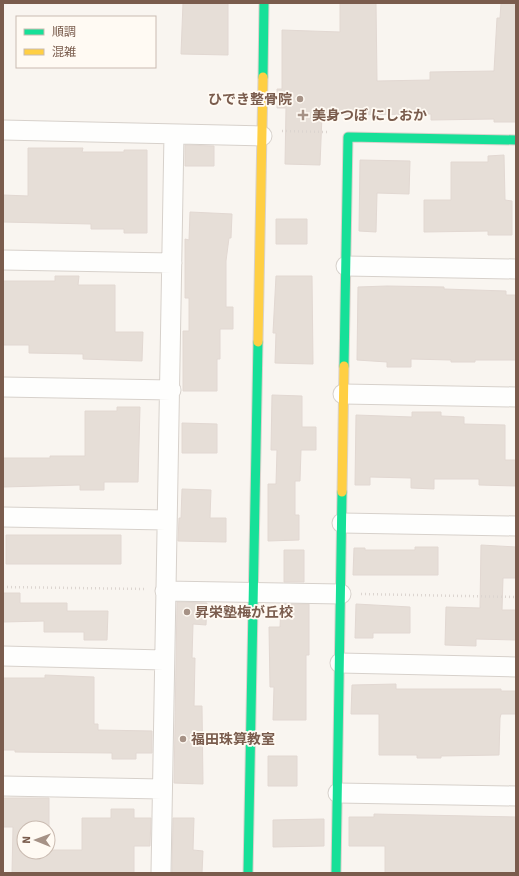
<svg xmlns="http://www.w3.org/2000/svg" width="519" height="876" viewBox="0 0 519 876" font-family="Signika,'Noto Sans JP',sans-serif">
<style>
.building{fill:#e6ded7;stroke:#e2d8d2;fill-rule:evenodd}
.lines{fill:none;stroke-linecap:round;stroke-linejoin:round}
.street-casing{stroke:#d7d1cb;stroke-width:21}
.fast-casing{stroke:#d9d2cb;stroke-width:11}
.slow-casing{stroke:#d9d2cb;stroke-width:11}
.path{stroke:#dcd5d0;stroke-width:2.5;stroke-dasharray:1 3;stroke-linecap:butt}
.street{stroke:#fefefd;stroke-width:19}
.fast{stroke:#16e098;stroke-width:9}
.slow{stroke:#ffcf43;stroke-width:9}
.poi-dot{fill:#a69286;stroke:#fffaf3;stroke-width:1.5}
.labels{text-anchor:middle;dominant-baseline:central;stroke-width:3.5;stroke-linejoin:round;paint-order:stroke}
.poi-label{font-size:14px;font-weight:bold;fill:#7a5c4d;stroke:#fffaf3;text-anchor:start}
</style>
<rect width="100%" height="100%" fill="#f9f5f0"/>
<!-- building -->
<path class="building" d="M183 3H228V55L181 54Z
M340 3H376L377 81 430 80V72L494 71 497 18H500L501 3H516V122H494V119L431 120V114L322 115 320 165 285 164 286 108H277V89H282V30L340 32Z
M185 145 214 146V166H185Z
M28 148H83L82 152H124V150H147V233H124V229H91V224L3 222V195L28 196Z
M504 155 505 200 512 201V235H488V231L424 232V200H451V162H488V156Z
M360 160 410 161 409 194 377 193 376 232 359 231Z
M190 212 232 214 231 238H229L226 261V307H233V329H220V359H217V391H183V331H189V298H185V239L189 240Z
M276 219H307V244H276Z
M55 276H79L78 285H115V332H143L142 361 83 359V354L29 353V345H3V281H55Z
M276 276H312L313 364 275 363 276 333H273Z
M387 286 444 287V289L506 291V295H516V360H475V362H451V360L411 359V367H387V362L357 360 358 287Z
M272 395 302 396V427H316V450H301L300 481H295V515H299V540L268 541V484H276L277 450H271Z
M117 407H140L138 482H104V490H80V485L3 487V458H50V456H85V411H117Z
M412 412H441V416L464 417V424L505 425V460H516V486L479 485V479H434V489L411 488V478L370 477V485H355L356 415 412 417Z
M182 423 217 424V453H182Z
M182 489 211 490 210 518H226V542L178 541 179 518H181Z
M6 535H121V564H6Z
M481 545 516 547V578H503L502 610H516V640L476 639V646L445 645 446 607 480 608Z
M415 547H438V575H353L354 548H365V550H415Z
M284 550H304V582H284Z
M3 593H20V603H67V611H108L107 640H84V632H44V621L3 622Z
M177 602 207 603 206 625 193 624 192 658H195L194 706H202L203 784 174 783Z
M281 604H309V655H306V720H273L274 687H270L269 627H280Z
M356 604 410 607V633H373V638H355Z
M45 675 94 677V724H98V730L152 731V753H136V759H112V753L15 752V750H3V678H45Z
M396 684V689H501V691H516V714H501L500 718 499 755 441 756V758H417V755H379V714H351L352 685Z
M268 756H297V786H268Z
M3 798H49V850H82V818H111V809H134V818H151L150 846H134V873H12L13 827H3ZM24 828H48V852H24Z
M374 814 516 817V873H385V846H349V817H374Z
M173 818H194L193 850 203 851 202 873H172Z
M324 819V846L273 847V820Z"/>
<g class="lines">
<!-- street casing -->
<g class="street-casing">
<path id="street" d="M3 130 262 136
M3 260 172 263
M346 266 516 269
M3 387 171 390
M343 394 516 397
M3 517 166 520
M342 523 516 526
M165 591 341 594
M3 656 164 660
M340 663 516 667
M3 786 162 789
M338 793 516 796
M161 873 174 134"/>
</g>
<!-- fast casing -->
<g class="fast-casing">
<path id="fast" d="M263 77 264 3
M344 366 348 137 516 140
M248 873 258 342
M336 873 342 492"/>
</g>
<!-- slow casing -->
<g class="slow-casing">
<path id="slow" d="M258 342 263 77
M342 492 344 366"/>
</g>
<!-- path -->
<path class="path" d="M282 131 327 132
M3 587 146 589
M361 594 516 597"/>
<!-- street -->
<use href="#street" class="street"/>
<!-- fast -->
<use href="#fast" class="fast"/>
<!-- slow -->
<use href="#slow" class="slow"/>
</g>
<!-- markers -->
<g class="poi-dot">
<circle cx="300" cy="99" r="4"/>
<path d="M301 109h4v4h4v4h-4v4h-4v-4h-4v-4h4z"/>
<circle cx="187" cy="612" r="4"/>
<circle cx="183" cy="739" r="4"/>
</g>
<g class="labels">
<!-- poi labels -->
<g class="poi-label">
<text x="292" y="99" text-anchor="end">ひでき整骨院</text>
<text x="312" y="115">美身つぼ にしおか</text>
<text x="195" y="612">昇栄塾梅が丘校</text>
<text x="191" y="739">福田珠算教室</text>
</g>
</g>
<!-- border -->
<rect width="519" height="876" fill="none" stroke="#7a5c4d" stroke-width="8"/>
<!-- legend -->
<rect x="16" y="16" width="140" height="52" fill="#fffaf3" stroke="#cabbb1"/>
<rect x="24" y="29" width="20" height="6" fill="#16e098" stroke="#cabbb1"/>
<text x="52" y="36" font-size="12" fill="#7a5c4d">順調</text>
<rect x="24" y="49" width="20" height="6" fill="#ffcf43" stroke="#cabbb1"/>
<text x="52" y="56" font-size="12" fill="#7a5c4d">混雑</text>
<!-- north arrow -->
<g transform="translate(36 840) rotate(271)"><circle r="19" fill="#fffaf3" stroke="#cabbb1"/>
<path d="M0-3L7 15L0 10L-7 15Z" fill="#a69286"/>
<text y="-6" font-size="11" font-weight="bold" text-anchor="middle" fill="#7a5c4d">N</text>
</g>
</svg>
